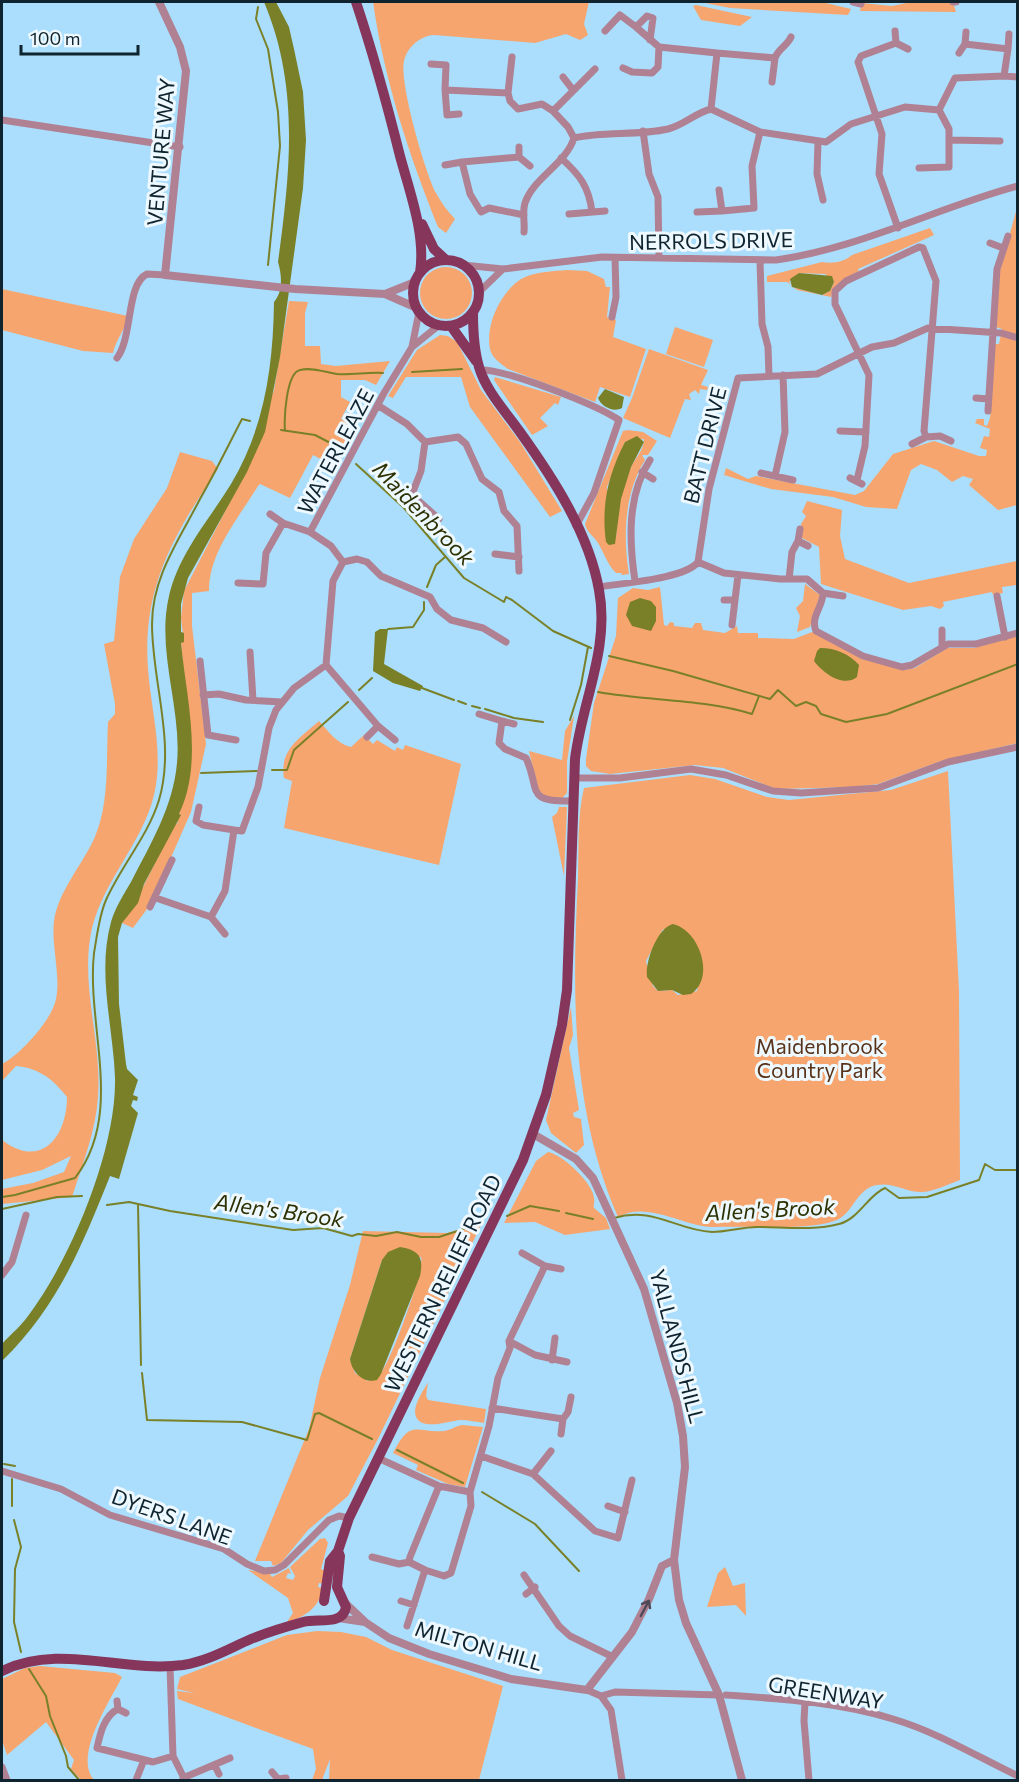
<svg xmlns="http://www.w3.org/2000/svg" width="1019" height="1782" viewBox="0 0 1019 1782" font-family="Commissioner,sans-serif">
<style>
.green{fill:#f7a56e;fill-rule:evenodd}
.water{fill:#798028}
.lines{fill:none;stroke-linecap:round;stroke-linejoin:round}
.stream{stroke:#798028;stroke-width:2}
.minor{stroke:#af8193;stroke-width:7}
.tertiary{stroke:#af8193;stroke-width:8}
.primary{stroke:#86365b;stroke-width:10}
.oneway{stroke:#4f4957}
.labels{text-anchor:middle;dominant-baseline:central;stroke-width:6;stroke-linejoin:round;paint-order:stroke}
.street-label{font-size:21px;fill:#0f242f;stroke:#eef8ff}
.park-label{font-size:21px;fill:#593319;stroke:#eef8ff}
.water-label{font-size:22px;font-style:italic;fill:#2d3000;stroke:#eef8ff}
</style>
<rect width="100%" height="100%" fill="#aadefc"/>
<!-- green -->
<path class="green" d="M373 2H589L584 24 588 35 580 40 566 34 535 43 434 35C420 36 407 47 404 61 399 82 425 172 436 193 441 202 447 211 455 219L446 233 438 227C409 155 384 79 373 2Z
M700 2 826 3 851 9 848 15 730 8Z
M911 2H953L956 12 860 11 862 3 892 6Z
M696 5 752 17 740 26 701 20 693 6Z
M1017 208V505L998 510 969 485 973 479 963 476 952 482 937 470 921 464 911 470 897 509 866 507 833 497 771 489 724 475 726 468 748 479 756 476 855 495 864 491 893 454 934 441 979 456H986L987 450 980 448 984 436 989 437 990 429 975 423 977 419H984V425L987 426 990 418 995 344H999L1002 329 996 327 1000 269Z
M930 228 934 235 858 269 859 271C846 278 835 282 831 297L797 290 787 282H767V276L822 262C833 264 844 262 852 255ZM799 273 825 274 834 282 830 291 822 295 792 287 789 282Z
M420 293a26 26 0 1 1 52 0a26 26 0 1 1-52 0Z
M567 270 587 271 604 279 606 287H610L607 317 616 320 613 337 646 349 630 397 600 387 595 402 508 369C501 364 492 358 490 349 485 324 501 292 521 279 533 272 554 271 567 270Z
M2 289 128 316C125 331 116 339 113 353L83 351 2 330Z
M289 301 308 302 305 313V346H320L321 364 336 366 390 361 376 385 365 380H341V397L350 402 341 419 355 427 334 466 313 455 290 498 260 484 258 486C238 519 209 552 209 591L192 593V626L206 744 191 812 150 905 133 928 122 923 135 903 175 823 177 824 191 761 181 642H184L181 618 184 591 235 492 274 390Z
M675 327 713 340 704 367 666 354Z
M440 335 448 336 457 342 481 390 520 442 562 511 550 517 470 407 461 377H406L393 398 388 396 417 350Z
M649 349 708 370 701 385 708 387 707 390 700 389 699 394 695 390 689 394 691 400 685 399 670 438 623 418 632 398Z
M495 377 561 397 558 405 555 403 540 418 548 426 532 435 494 380Z
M628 430 643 432 657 441 648 455H642L645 460C624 493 623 537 629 574L622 575 621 573H616C606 563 604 551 596 540 591 534 587 532 585 524L623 431ZM644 439C644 451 634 459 630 469 620 491 617 515 616 539L607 487 625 442Z
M180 452 212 461 218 469C174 534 142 587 148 669 151 711 164 752 154 795 142 846 98 885 90 939 82 991 102 1044 98 1097 96 1131 82 1165 72 1197L2 1204V1189L33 1183 64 1172 71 1156 42 1170 2 1180V1140C41 1170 67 1137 67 1097 53 1079 39 1068 16 1066L2 1081V1064C20 1055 52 1020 56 999 61 974 51 946 54 921 58 892 82 865 94 839 110 803 106 760 108 722L115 714V704L104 644 114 641 120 577 134 539 167 488Z
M807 501 842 510 840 536 845 559 909 583 1017 561V585L1002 587 1003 593 993 595 992 592 943 602 944 606 940 609 931 606 903 610 821 584 819 547 802 538 801 524 806 516 802 512Z
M805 584 820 595 810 627 797 632 800 616 796 608 803 601Z
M660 587 664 625 667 626 670 622 674 623V626L692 628 695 623H701L703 630 725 633 737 626 738 633H758V638L794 639 812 632 862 659 905 670 915 668 947 648H974L1017 636 1018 743 941 761 878 784 852 787 776 789 723 768 695 765 610 774 591 771 586 766V759L594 703 616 636 618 598 633 588 648 590Z
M574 716 567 762V793L562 798 546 797 538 790 529 751 562 760 565 731Z
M319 721C328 731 337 744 351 747L364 735 373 744 377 740 395 751 397 747 403 750 405 745 461 764 439 865 284 828 292 781 284 778C279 750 300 738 319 721Z
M948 771 959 991 960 1180C949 1184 933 1192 921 1192 906 1192 893 1182 877 1185 857 1188 853 1213 837 1220 810 1231 746 1226 715 1227 683 1227 648 1200 618 1217 571 1109 572 994 578 879 579 850 577 816 584 788L690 775 715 779 767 797 789 800 891 790ZM663 929 702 966 697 991 678 995 672 990 658 991 653 986 646 961Z
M559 807H567L564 876 552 817 557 813Z
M571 1007 573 1035 569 1048 579 1110 573 1113 574 1117 581 1119 584 1145 576 1153 551 1133 546 1120Z
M548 1152C562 1154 593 1183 594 1198 595 1202 593 1205 594 1208L606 1218 610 1229 565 1235 535 1222 504 1223 536 1161Z
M482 1223 379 1437 348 1496 308 1530 281 1563 273 1566 271 1561H255L309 1429 320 1378 350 1285 363 1231 447 1233ZM421 1257C425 1268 390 1365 380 1374 377 1377 371 1379 368 1381L355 1373 350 1359 382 1260Z
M428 1382 426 1396 428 1400 486 1409 484 1423C476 1422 469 1420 460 1420 449 1421 416 1433 415 1412 415 1402 424 1390 428 1382Z
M462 1425 483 1427 465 1487 448 1484 416 1470 418 1465 393 1453C411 1418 415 1433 444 1431 451 1430 456 1426 462 1425Z
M325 1538 328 1543 321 1569 326 1571 324 1584 319 1583 318 1587 323 1588C319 1608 305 1617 287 1622L293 1613 288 1598 248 1570 270 1574 272 1577 289 1568 291 1574 288 1573 286 1578 293 1580 295 1576 290 1567 320 1539Z
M725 1567 733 1586 745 1583 746 1616 736 1605 707 1607 718 1573Z
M317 1631 341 1632 366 1637 392 1650 503 1686 479 1780H329L330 1759 322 1780H312L316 1769 313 1749 178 1699 177 1691 194 1693 177 1689 180 1677 287 1635Z
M40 1666 115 1673 122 1677C110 1701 73 1756 94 1780H81L71 1769 74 1760 46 1722 7 1755 2 1740V1679L25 1668Z"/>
<!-- water -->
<path class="water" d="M264 2H276L289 27 294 49 303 92 306 140 303 188 280 357 265 432 247 472 188 578 181 604V632L184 633V642L181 643C186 697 204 762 179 814L181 815 144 884 138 903 122 923 118 937 119 1004 126 1064 127 1069 138 1080 133 1095 138 1097 137 1101 133 1100 131 1106 138 1113 119 1179 110 1176C82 1246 57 1308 2 1361V1344C10 1335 21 1326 28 1316 71 1259 117 1149 115 1077 113 1026 97 973 111 922 115 908 124 894 131 882 151 843 173 807 177 763 182 708 156 651 169 596 179 553 209 520 231 484 265 427 273 366 274 302 283 292 282 275 278 262 290 173 300 87 264 2Z
M799 273 832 276 834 282 830 291 822 295 792 287 790 279Z
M605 389 624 397 622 408C613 413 601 406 598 398Z
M637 436 644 442 631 467 621 499 615 544 609 545 606 542C601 506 608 475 625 442Z
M640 598 651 601 656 607V621L651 631 632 626 626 615 630 602Z
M380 629H388L384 664 423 686 420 691 393 683 373 671 375 632Z
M820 648C836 648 849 654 859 665L857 677C843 688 823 673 814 661L817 651Z
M673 924C699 930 716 977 691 994L683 995 672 990 658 991 647 977C645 962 657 928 673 924Z
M400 1247C419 1250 424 1257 420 1276L381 1374 377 1380C363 1384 352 1372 350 1359L382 1260 388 1252Z"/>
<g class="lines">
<!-- stream -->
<path class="stream" d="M258 7 256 19 268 49 278 112 280 146 268 265
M412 372 462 369
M281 430 315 435 340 448
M285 431C284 419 286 373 300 370 312 367 325 372 337 374 352 375 368 372 383 373
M356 464 404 508 464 578 504 602 506 597 512 600 553 631 591 648
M427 587 436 565 445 557
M388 629 413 627 424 610V602
M609 656 673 671 770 699 778 690 796 706 806 702 816 706 821 714 846 722 887 714 1018 664
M422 688 454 700
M359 690 372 678
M598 692C647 701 704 699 752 714L759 696
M458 701 466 704
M472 706 480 708
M485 709 514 718 543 722
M570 720 581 685 588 647
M272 770H287L294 750 348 702
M201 773 257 771
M2 1197 15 1195 75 1178C125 1114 86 1026 94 953 97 936 99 916 106 900 121 866 148 836 159 800 176 743 152 682 152 624 152 577 179 540 200 499 215 473 228 446 242 419L250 421
M138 1204 141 1365
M107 1205 129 1202 170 1211 293 1230 323 1228 352 1236 358 1234 376 1236 397 1232 421 1237H439L482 1223
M2 1209 57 1197 82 1196
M566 1213 593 1219
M507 1216 530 1206 559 1211
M614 1218C653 1206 676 1230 712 1232 727 1232 742 1227 757 1227 784 1227 813 1231 839 1224 859 1219 868 1195 885 1188L899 1198 927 1197 979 1180 985 1164 995 1170H1018
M142 1373 147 1420 242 1422 307 1440 315 1414 319 1413 372 1439
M397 1450 463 1483
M4 1464 15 1466
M482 1492 535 1524 579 1571
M12 1506V1479
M14 1520 21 1547 15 1569 14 1622 21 1652
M29 1669 46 1696 50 1716 66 1756 68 1767 79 1780"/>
<!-- minor -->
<path class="minor" d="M853 2 861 4
M953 2H956
M605 31 620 15 636 27
M895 31 896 43
M650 40 653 18 647 16 636 27 659 47 717 53 711 109
M1008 49 1009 34
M717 53 775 58 772 82
M959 53 965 44
M775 58C778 49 787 46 791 37
M431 64 446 65 445 90
M623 68 632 72 652 73 658 67 659 47
M1004 76 1018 77
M563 77 573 90
M508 93 512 57
M459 114 447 115 445 90 508 93 510 101 518 109 542 104 553 111
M2 120 180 147
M643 131 649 174 658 197 659 258
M574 138C604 131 637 136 668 129 684 125 695 113 711 109L760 132 826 142 851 124 905 107 939 110 955 78 1004 76 1008 49 965 44 966 32
M951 140 1000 141
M818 142 817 174 823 200
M519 147V157
M561 158C580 175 589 187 592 212
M462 162 519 157 530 166
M445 165 462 162 470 194 481 212 489 208 524 215
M919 168 949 167V129L939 110
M719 190 722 211 754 208 752 166 760 132
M697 212 722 211
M569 214 605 211
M898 228 879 174 882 134 858 62 861 56 896 43 908 49
M524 232C525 222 522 212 525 203 533 178 566 164 574 138L568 127 553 111 595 69
M990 243 1003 248
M760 261 762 324 768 347 769 376
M463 265 503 269 602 257 776 260C861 248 936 208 1018 186
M479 292 503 269
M612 317 616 297 615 258
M412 347 438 326
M117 358C133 337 126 284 147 274L165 275
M480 370C506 369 597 405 619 420L594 493 576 526
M976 398 988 399
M379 406 407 424 425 442 458 437 466 444 482 479 499 492 504 511 517 526 519 571
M988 411 997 269 1008 236
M840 431 866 432
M912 444 926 437
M642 472 653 479
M761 473 793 480
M775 476 785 432 783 375
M850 478 862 484
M857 480 865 446 869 375 835 304V291L846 281 919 247 923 248 936 281 924 431 926 437 940 436 951 441
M411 494 439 519
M409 502 421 471 425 442
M270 514 283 523
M798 541 808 546
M495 554 519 557
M343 562 357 559 367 562 381 576 430 597 437 609 451 620 483 628 506 642
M698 562 724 573 780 579H807L823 593 843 596
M789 579 792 552 798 541 800 529
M635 581C629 541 627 495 650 460
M238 583 263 584 266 553 283 523 310 532
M599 587C622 583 685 579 698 562L709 489 738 378 817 374 872 347 894 343 928 328 1001 333 1018 338
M823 593C823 607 810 617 816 631L863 656 902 667 912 665 948 644H976L1018 633
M997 596 1005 637
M724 600H735
M732 625 738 575
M942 645V630
M250 652 253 700
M200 661 208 735 236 740
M203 695 219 694 246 700 282 702
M479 714 502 721 499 743 505 749 526 758C541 791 524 802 573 801
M502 721 514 724
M367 737 378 726
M395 740 378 726 326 665 333 581 343 562 331 546 310 532 384 393 412 347 419 312
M574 778H620L691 769 726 775 773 791 801 793 878 788 948 762 1018 747
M199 807 196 821 203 825 234 830
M156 898 211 917 225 891 234 830 242 831 258 787 269 728 276 710 294 688 326 665
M150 907 172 860
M211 917 225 934
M522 1253 545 1266
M2 1275 12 1262 26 1215
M509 1341 535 1355 567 1362
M552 1360 555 1338
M492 1408 563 1419 568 1412 571 1397
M561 1434 563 1419
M481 1456 533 1474 551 1451
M378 1458 439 1486 470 1492
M2 1471 61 1489 110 1515 224 1549 247 1564 264 1571 275 1570 284 1565 329 1520 339 1516 349 1518
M533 1474 595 1531 618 1538 632 1480
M608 1506 625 1512
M372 1557 399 1564 409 1562
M425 1570 444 1576 451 1573 471 1506 470 1492 489 1426 498 1378 510 1348 509 1341 545 1266 561 1269
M524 1575 559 1626 570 1636 613 1657
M526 1594 535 1587
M401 1601 414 1605
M407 1626 425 1570 409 1562 410 1557 439 1486
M170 1666 173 1756 185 1780
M587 1690 601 1696 611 1710 622 1780
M726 1695C782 1699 838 1702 893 1719 937 1732 976 1756 1018 1776
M601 1696 615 1692 719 1695
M117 1701 118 1709 126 1713
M805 1701 804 1721 809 1780
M118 1709C104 1716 100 1734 97 1748L153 1762 173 1756
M215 1766 219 1774
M2 1767 7 1780
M272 1772 278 1779 286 1778
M183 1778 230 1758
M136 1780 144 1760"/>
<!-- tertiary -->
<path class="tertiary" d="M159 2 180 47 186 71 165 275 295 289 385 294 417 308
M385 294 415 282
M533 1134 576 1159 593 1178 644 1289 677 1403 683 1436 685 1467 674 1560 679 1600 686 1623 719 1695 742 1780
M345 1603 365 1622 389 1638 429 1654 511 1679 587 1690 632 1632 649 1599 662 1566 674 1560
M338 1618 365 1622"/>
<!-- primary -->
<path class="primary" d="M356 2C373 53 387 104 400 156 410 193 426 235 420 273
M422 224 434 249 446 260
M413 293a33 33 0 1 1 66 0a33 33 0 1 1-66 0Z
M451 326 476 361
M324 1601 330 1561 338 1551 349 1518 523 1160 546 1095 562 1025 567 990 575 759C582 702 610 648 599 590 589 533 553 478 520 432 506 412 486 391 479 367 474 350 473 331 473 313
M2 1671C60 1643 122 1673 183 1665 208 1661 228 1649 251 1639 268 1632 285 1627 303 1622 318 1618 343 1626 346 1607L337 1587 340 1556 338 1551"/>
</g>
<!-- one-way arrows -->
<defs><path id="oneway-shaft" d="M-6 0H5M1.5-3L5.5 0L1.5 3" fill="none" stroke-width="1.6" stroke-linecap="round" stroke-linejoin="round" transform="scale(1.5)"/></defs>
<use class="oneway" href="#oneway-shaft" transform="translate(645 1608) rotate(-62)"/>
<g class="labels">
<!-- street labels -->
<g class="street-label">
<text transform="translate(160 152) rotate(-85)">VENTURE WAY</text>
<text transform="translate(711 240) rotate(-1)">NERROLS DRIVE</text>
<text transform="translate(704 445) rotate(-76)">BATT DRIVE</text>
<text transform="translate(335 451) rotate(-62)">WATERLEAZE</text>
<text transform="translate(442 1283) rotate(-64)">WESTERN RELIEF ROAD</text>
<text transform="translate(678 1346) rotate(75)">YALLANDS HILL</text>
<text transform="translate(172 1516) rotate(20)">DYERS LANE</text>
<text transform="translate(479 1645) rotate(16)">MILTON HILL</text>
<text transform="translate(826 1692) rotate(9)">GREENWAY</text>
</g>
<!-- park labels -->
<g class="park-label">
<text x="820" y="1045">Maidenbrook<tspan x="820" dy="24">Country Park</tspan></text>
</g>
<!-- water labels -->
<g class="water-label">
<text transform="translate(424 513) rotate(46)">Maidenbrook</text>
<text transform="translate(770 1209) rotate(-3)">Allen's Brook</text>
<text transform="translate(279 1210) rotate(8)">Allen's Brook</text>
</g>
</g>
<!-- border -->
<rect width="1019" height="1782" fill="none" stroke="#0f242f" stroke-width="6"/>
<!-- scale -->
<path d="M21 45v9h117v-9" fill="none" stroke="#0f242f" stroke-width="3"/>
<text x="30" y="45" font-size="18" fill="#0f242f" stroke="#eef8ff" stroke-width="4.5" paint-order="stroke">100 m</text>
</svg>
